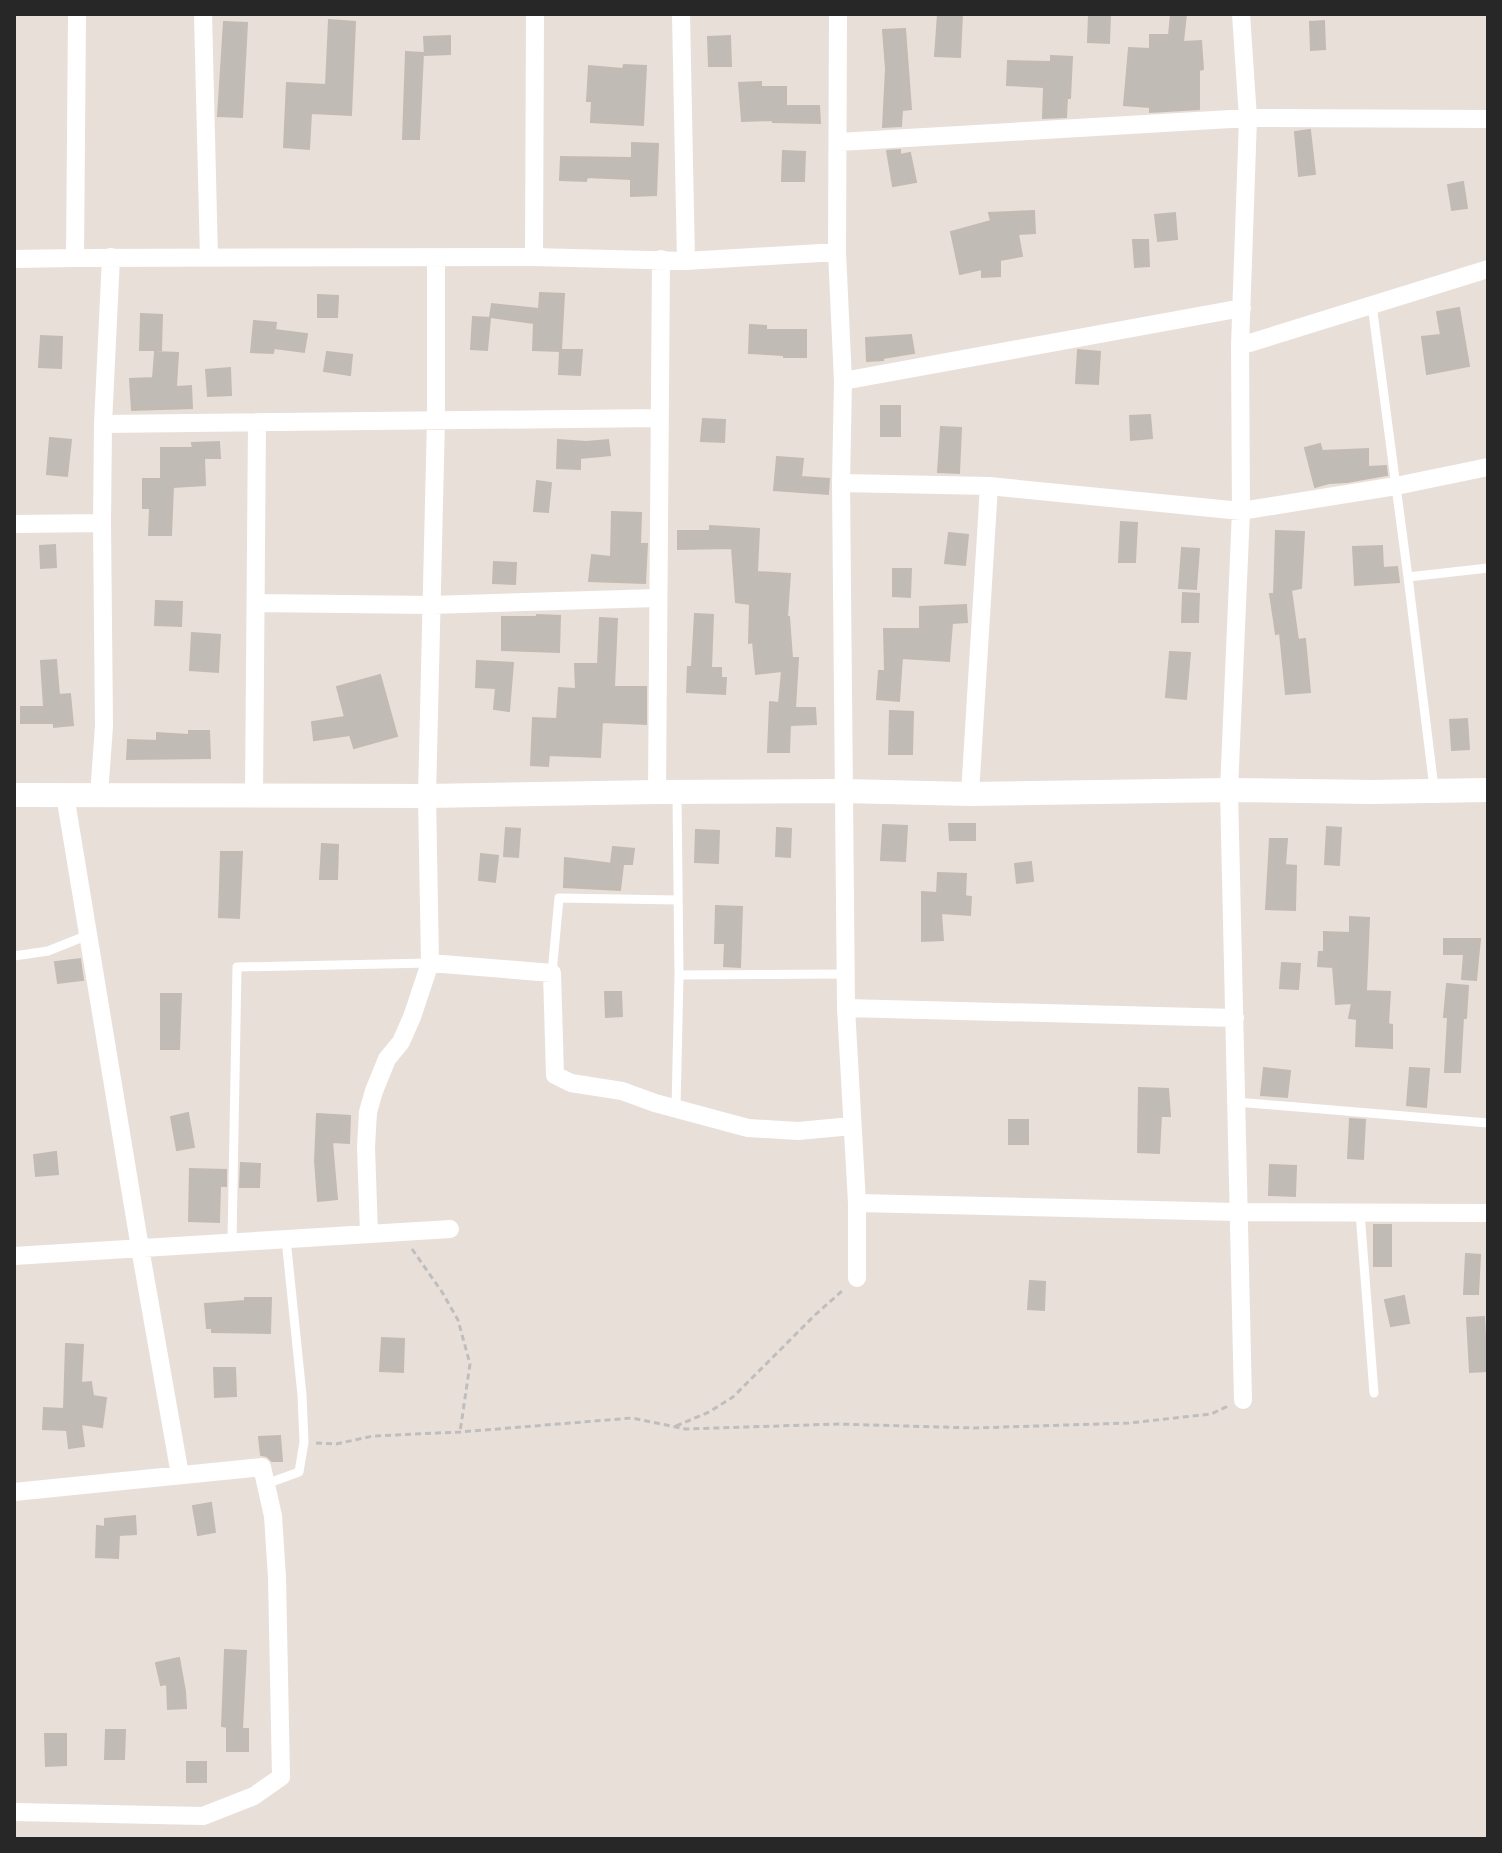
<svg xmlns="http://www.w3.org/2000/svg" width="1502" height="1853" viewBox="0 0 1502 1853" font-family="Jost,sans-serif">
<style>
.building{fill:#c1bbb5;stroke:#c3bbb3;stroke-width:2}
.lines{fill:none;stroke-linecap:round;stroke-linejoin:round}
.path{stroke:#bebebe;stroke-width:3;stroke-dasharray:6 4;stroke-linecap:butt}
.service{stroke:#fff;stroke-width:9}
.minor{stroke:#fff;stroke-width:18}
.tertiary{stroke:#fff;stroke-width:24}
</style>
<rect width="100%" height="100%" fill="#e9dfd9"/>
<!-- building -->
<path class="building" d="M938 14H962L960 57 935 56Z
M1089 14 1110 15 1109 43 1088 42Z
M1171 14H1186L1183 42 1201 41 1203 69 1199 70V109L1150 112V107L1124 105 1129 48 1150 49V35H1169Z
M329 20 355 22 351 115 311 113 309 149 284 147 287 83 326 85Z
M1324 21 1325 49 1311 50 1310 22Z
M224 22 247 23 242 117 218 116Z
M905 29 911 109 902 110 901 126 883 127 886 69 883 30Z
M450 36V54L425 55 424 37Z
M730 36 731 66H709L708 37Z
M406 52 423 53 419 139H403Z
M1051 56 1072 57 1070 98H1067L1066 117 1043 118 1044 87 1007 85 1008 61 1051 62Z
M624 65 646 66 643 125 591 122 592 101H587L589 66 623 69Z
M761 82V87H786V106H819L820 123 773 122V120L742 121 739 83Z
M1310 130 1315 174 1299 176 1295 132Z
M632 143 658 144 656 195 631 196V179L587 177 586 181 560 180 561 157 632 158Z
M900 150V155L910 153 916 182 893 186 887 151Z
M783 151 805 152 804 181H782Z
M1463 182 1467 208 1452 210 1448 185Z
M1034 211 1035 233 1018 234 1022 256 1000 260V276L982 277V269L960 274 951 232 991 221 989 213Z
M1175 213 1177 239 1158 241 1155 215Z
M1133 240H1148L1149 266 1135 267Z
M540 293 564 294 561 350H582L580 375 559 374 560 351 533 350 534 323 490 317 492 304 539 309Z
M318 295 338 296 337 317H318Z
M1459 308 1469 366 1427 374 1422 337 1441 335 1437 312Z
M141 314 162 315 161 350H140Z
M473 317 490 318 487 350 471 349Z
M254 321 276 323 275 330 307 334 304 352 274 348 273 353 251 352Z
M750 325 766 326V330H806V357H784V355L749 353Z
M911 335 914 353 883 358V360L867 361 866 338Z
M41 336 62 337 61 368 39 367Z
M1078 350 1100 352 1098 384 1076 383Z
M155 352 178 353 176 387 191 386 192 408 132 410 130 379 153 378Z
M327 352 352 355 350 375 324 371Z
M230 368 231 395 208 396 206 370Z
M881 406H900V436H881Z
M1150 415 1152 438 1131 440 1130 416Z
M703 419 725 420 724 442 701 441Z
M941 427 961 428 959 473 938 472Z
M50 438 71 440 67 476 47 474Z
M558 440 586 442 608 440 610 455 580 458V469L557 468Z
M219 442 220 458H204L205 485 173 487 171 535H149L150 508H143V479H161V448H193L192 443Z
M1320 444 1322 451 1368 449V467L1386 466 1387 475 1347 482 1329 483 1315 487 1305 448Z
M777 457 803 459 801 477 829 479 828 494 774 490Z
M537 481 551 483 548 512 534 511Z
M612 512 641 513 640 544H647L645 583 589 581 592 555 611 557Z
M1121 522 1137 523 1135 562H1119Z
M710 526 759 529 757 572 790 574 787 617H789L792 658H798L795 708H815L816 724 790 725 789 752H768L770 702 779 703 782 671 756 674 753 642 749 643 750 604 736 602 732 548 678 549V531H710Z
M1276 531 1304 532 1301 588 1291 590 1298 640 1305 639 1310 692 1286 694 1280 633 1276 634 1270 594H1274Z
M949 533 968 535 965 565 945 563Z
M55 545 56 567 41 568 40 546Z
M1382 546 1383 568 1397 567 1399 582 1355 585 1353 547Z
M1182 548 1199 549 1196 589 1179 588Z
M494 562 516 563 515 584 493 583Z
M893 569H911L910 597 893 596Z
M1183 593 1199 594 1198 622H1182Z
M156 601 182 602 181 626 155 625Z
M966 605 967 622 952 623 949 661 902 658 899 701 877 699 879 671H885L884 629H920V607Z
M695 614 713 615 711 668H721V678H726L725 694 687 692 688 667H692Z
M537 615 560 616 559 652 502 650V617H537Z
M600 618 617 619 614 687H646V724L602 722 600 757 549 755 548 766 531 765 533 718 557 719 559 688 576 689 575 664H598Z
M192 633 220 635 218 672 190 670Z
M1170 652 1190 653 1186 699 1166 697Z
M56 660 59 695 70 694 73 725 54 727V723H21V707H44L41 661Z
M477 661 513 663 509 711 494 709 496 688 476 687Z
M380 675 397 736 354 748 350 735 314 740 312 722 345 717 337 687Z
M890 711 913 712 912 754H889Z
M1467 719 1469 749 1452 750 1450 720Z
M189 731H209L210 758 127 759 128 740 157 741V733L189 735Z
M949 824H975V840H950Z
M883 825 907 826 905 861 881 860Z
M1327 827 1341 828 1339 865 1325 864Z
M506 828 520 829 518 857 504 856Z
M777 828 791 829 790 857 776 856Z
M696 830 719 831 718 863 695 862Z
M1270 839H1287L1285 865 1296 866 1295 910 1266 909Z
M322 844 338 845 337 879H320Z
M613 847 634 849 632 864 611 863Z
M221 852H242L239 918 219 917Z
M481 854 498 856 495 882 479 880Z
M565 858 623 865 620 890 564 887Z
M1031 862 1033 881 1017 883 1015 864Z
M938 873 966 874 965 896 971 897 970 915 941 913 943 940 922 941V892L937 893Z
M716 906 742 907 740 967 724 966 725 943H715Z
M1350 917 1369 918 1366 991 1390 992 1388 1024 1392 1025V1048L1356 1046 1357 1019 1349 1018 1352 1003 1336 1004 1333 967 1318 966 1319 952H1324V932L1350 933Z
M1444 939H1480L1476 980 1462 979 1464 954H1444Z
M80 959 83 980 58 983 55 962Z
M1282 963 1300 964 1298 989 1280 988Z
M1447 984 1468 986 1466 1018H1463L1460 1072H1445L1448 1017H1444Z
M605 992H621L622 1016 606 1017Z
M161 994H181L179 1049H161Z
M1264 1068 1290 1071 1287 1097 1261 1095Z
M1410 1068 1429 1069 1426 1107 1407 1105Z
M1139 1088 1168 1089 1170 1116H1161L1159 1153 1138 1152Z
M188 1113 194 1147 177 1150 171 1117Z
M317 1114 350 1116 349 1143 332 1142 337 1199 318 1201 315 1161Z
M1350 1119 1365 1120 1363 1159 1348 1158Z
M1009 1120H1028V1144H1009Z
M56 1152 58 1174 36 1176 34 1155Z
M241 1163 260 1164 259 1187H240Z
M1270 1165 1296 1166 1295 1196 1269 1195Z
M190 1169 226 1170V1186H220L219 1222 189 1221Z
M1374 1225H1391V1266H1374Z
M1466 1254 1480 1255 1478 1294H1464Z
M1030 1281 1045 1282 1044 1310 1028 1309Z
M1404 1296 1409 1323 1391 1326 1385 1300Z
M245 1298H271L270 1333 212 1332V1328H207L205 1304 245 1301Z
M1484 1317 1487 1371 1470 1372 1467 1318Z
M382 1338 404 1339 403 1372 380 1371Z
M66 1344 83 1345 81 1383 91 1382 93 1396 106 1398 102 1427 81 1424 84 1446 69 1448 67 1430 43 1429 44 1408 64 1409Z
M214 1368H235L236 1396 215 1397Z
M280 1436 282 1461H272L267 1456 261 1455 259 1437Z
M211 1503 215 1532 198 1535 193 1506Z
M135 1516 136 1534 119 1535 118 1558 96 1557 97 1526 105 1527V1519Z
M225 1650 246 1651 242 1729H248V1751H227V1727L222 1726Z
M179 1658 185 1691 186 1708 168 1709 167 1684 161 1685 156 1663Z
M106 1730H125L124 1759H105Z
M45 1734H66V1765L46 1766Z
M187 1762H206V1782H187Z"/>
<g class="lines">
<!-- path -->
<path class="path" d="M412 1249 442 1292 458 1320 470 1364 460 1432
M676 1426 709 1412 733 1397 815 1315 842 1291
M316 1443 336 1444 373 1436 460 1432 632 1418 686 1429 838 1424 974 1428 1129 1423 1211 1414 1228 1406"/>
<!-- service -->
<path class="service" d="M1372 305 1408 577
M1434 788 1408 577 1488 568
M677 795 679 975
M14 956 48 951 88 935
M552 973 559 898 678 900
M1236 1102 1488 1123
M676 1109 679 975 846 974
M1360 1213 1374 1393
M232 1241 237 967 430 963
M266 1484 299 1472 304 1442 302 1395 286 1239"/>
<!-- minor -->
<path class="minor" d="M203 14 209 258
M681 14 686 261
M838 14 837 252 843 381 841 483 846 1008 857 1203V1278
M1241 14 1248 118 1240 346 1241 511 1229 790 1243 1400
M839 142 1248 118 1488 119
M534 257 535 14
M75 258 77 14
M14 259 75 258 534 257 686 261 837 252
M1240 346 1488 269
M843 381 1242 308
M103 424 660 418
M841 483 989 486 1241 511 1396 486 1488 467
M14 524 102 523
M257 603 431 605 657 598
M657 792 661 259
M970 794 989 486
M65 795 140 1248 180 1475
M99 795 104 726 102 523 103 424 111 257
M254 795 257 422
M430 963 552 973 555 1075 571 1083 622 1091 655 1103 748 1128 798 1131 852 1126
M846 1008 1235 1018
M857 1203 1237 1212 1488 1213
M369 1234 366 1147 368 1112 374 1091 387 1059 401 1042 412 1017 430 963 427 796 436 419V258
M14 1256 450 1229
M14 1492 262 1467 273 1516 277 1577 281 1777 254 1796 203 1816 14 1812"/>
<!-- tertiary -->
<path class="tertiary" d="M14 795 427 796 657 792 844 791 970 794 1229 790 1371 792 1488 790"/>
</g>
<!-- border -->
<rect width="1502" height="1853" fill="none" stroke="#272727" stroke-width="32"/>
</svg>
